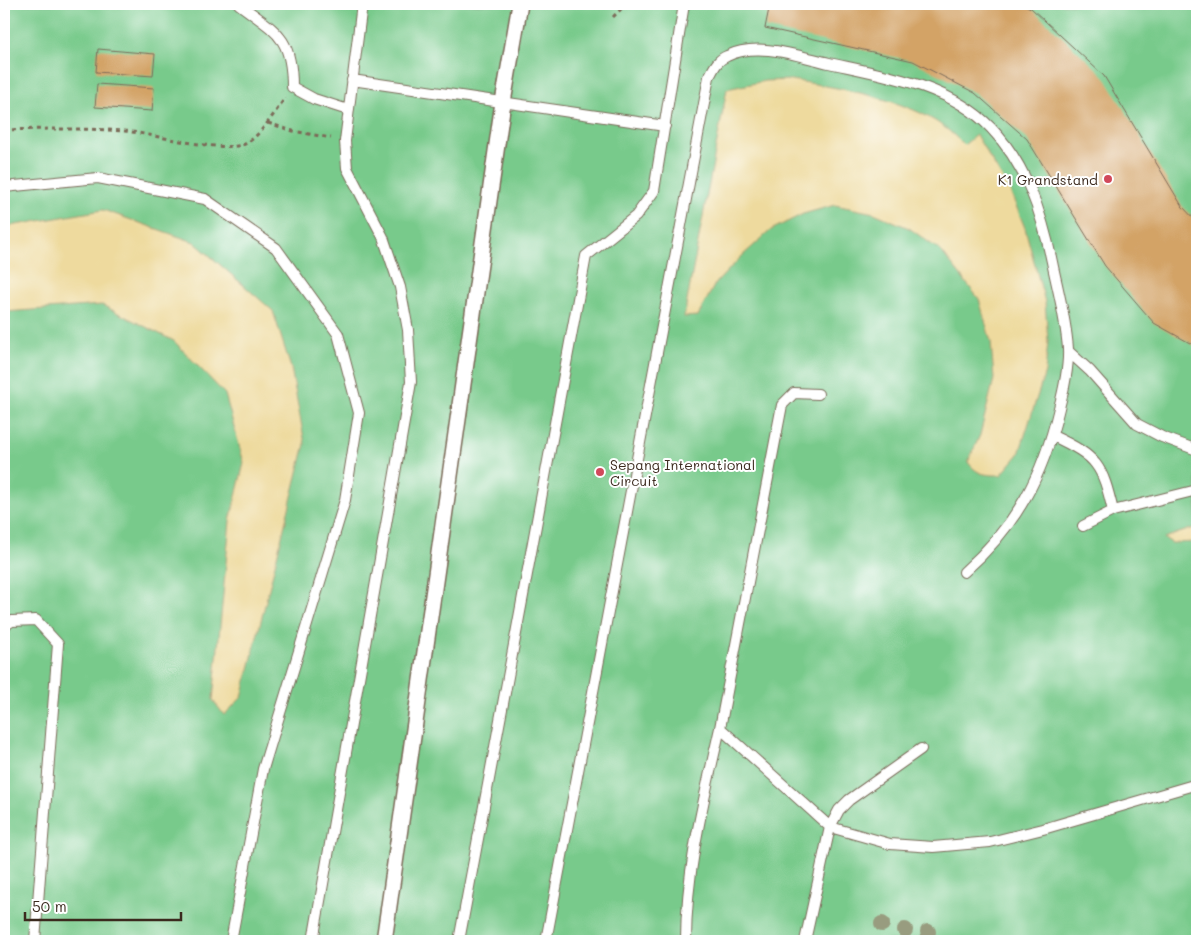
<svg xmlns="http://www.w3.org/2000/svg" width="1201" height="945" viewBox="0 0 1201 945" font-family="Mali,sans-serif">
<style>
.green{fill:#78ca8b;stroke:#5a7a54}
.sand{fill:#eeda9e;stroke:#94825e}
.building{fill:#d3a366}
.lines{fill:none;stroke-linecap:round;stroke-linejoin:round}
.service-casing{stroke:#7b6b59;stroke-width:12}
.pedestrian-casing{stroke:#7b6b59;stroke-width:18}
.path{stroke:#7b6b59;stroke-width:3;stroke-dasharray:4 4;stroke-linecap:butt}
.service{stroke:#fff;stroke-width:10}
.pedestrian{stroke:#fff;stroke-width:15}
.tree{fill:#989c7f}
.poi-dot{fill:#d1495b;stroke:#fff;stroke-width:2}
.labels{text-anchor:middle;dominant-baseline:central;stroke-width:4;stroke-linejoin:round;paint-order:stroke}
.poi-label{font-size:14px;fill:#3b2a1e;stroke:#fff;text-anchor:end}
</style>
<rect width="100%" height="100%" fill="#fff"/>
<filter id="ink" filterUnits="userSpaceOnUse"><feTurbulence type="fractalNoise" baseFrequency=".02" numOctaves="2"/><feDisplacementMap in="SourceGraphic" scale="10" xChannelSelector="R" yChannelSelector="G"/><feConvolveMatrix kernelMatrix="1 2 1 2 8 2 1 2 1" color-interpolation-filters="sRGB"/></filter>
<filter id="wash" filterUnits="userSpaceOnUse"><feTurbulence type="fractalNoise" baseFrequency=".0096" numOctaves="4" result="noise"/><feDisplacementMap in="SourceGraphic" scale="20" xChannelSelector="R" yChannelSelector="G"/><feGaussianBlur stdDeviation="1.12" result="paint"/><feColorMatrix in="noise" values="0 0 0 0 0 0 0 0 0 0 0 0 0 0 0 0 0 1.4 0 .05"/><feComposite in="paint" operator="in"/></filter>
<g filter="url(#wash)">
<rect width="100%" height="100%" fill="#f1e3c7"/>
<!-- green -->
<path class="green" d="M4 4H1197V941H4Z"/>
<!-- sand -->
<path class="sand" d="M791 80C838 88 905 98 944 127 951 132 958 139 964 145L976 135 1010 191 1025 228 1045 302 1048 341 1045 372 1019 454 1001 475C986 475 977 475 968 462L980 435 994 379 991 342 979 299 941 251 909 228 874 213 835 205 803 214 771 230 742 256 715 284 698 316 684 317 727 89 765 81Z
M103 210 194 242 273 311 291 368 305 444 242 697 224 715 213 700 230 521 244 463 225 394 174 341 102 305 4 312V227Z
M1197 527V542L1172 543 1164 538Z"/>
<g id="blocks">
<!-- building -->
<path class="building" d="M770 4H1022L1031 8 1104 76 1182 206 1197 222V347L1154 323 1105 266 1027 139 975 93 913 61 765 28Z
M98 49 155 54 153 76 96 72Z
M97 84 154 88 152 111 95 107Z"/>
</g>
</g>
<g filter="url(#ink)">
<use href="#blocks" fill-opacity="0" stroke="#7b6b59" stroke-width="1"/>
<g class="lines">
<!-- service casing -->
<g class="service-casing">
<path id="service" d="M239 4C276 32 292 36 292 87L314 99 348 110
M352 80 665 126
M4 187 98 178 205 199 276 248 338 334 359 413 345 500 263 769 231 941
M1068 351 1090 371 1137 424 1162 437 1197 450
M818 394 794 393 782 405 720 728 830 827 890 844 933 847 990 842 1043 829 1197 784
M1053 436C1098 457 1102 465 1113 511
M1083 526 1113 511 1197 490
M4 626 12 621 36 620 58 644 35 941
M313 941 411 382 408 330 400 287 383 237 347 168 345 141 362 4
M459 941 586 256 636 216 654 191 684 4
M546 941 709 77C714 68 717 60 727 56 758 41 798 56 829 63 884 75 950 85 991 128 1026 164 1042 214 1052 262 1058 291 1066 319 1068 349 1069 368 1064 389 1059 408 1043 476 1017 525 964 572
M686 941C686 869 704 799 720 728
M805 941 830 827 839 810 849 800 921 749"/>
</g>
<!-- pedestrian casing -->
<g class="pedestrian-casing">
<path id="pedestrian" d="M384 941 503 102 520 4"/>
</g>
<!-- path -->
<path class="path" d="M1194 4 1197 7
M613 17 626 4
M268 123 293 131 331 138
M4 130C44 129 85 128 125 131 153 134 217 152 242 145 257 141 276 111 285 98"/>
<!-- service -->
<use href="#service" class="service"/>
<!-- pedestrian -->
<use href="#pedestrian" class="pedestrian"/>
</g>
<!-- trees -->
<g class="tree">
<circle cx="882" cy="924" r="8"/>
<circle cx="905" cy="930" r="8"/>
<circle cx="928" cy="932" r="8"/>
</g>
</g>
<!-- markers -->
<g class="poi-dot">
<circle cx="1108" cy="179" r="5"/>
<circle cx="600" cy="472" r="5"/>
</g>
<g class="labels">
<!-- poi labels -->
<g class="poi-label">
<text x="1098" y="179">K1 Grandstand</text>
<text x="610" y="464" text-anchor="start">Sepang International<tspan x="610" dy="16">Circuit</tspan></text>
</g>
</g>
<!-- margin -->
<rect width="1201" height="945" fill="none" stroke="#fff" stroke-width="20"/>
<!-- scale -->
<path d="M25 912v8h156v-8" fill="none" stroke="#3b2a1e" stroke-width="2.5"/>
<text x="32" y="912" font-size="15" fill="#3b2a1e" stroke="#ffffff" stroke-width="4" paint-order="stroke">50 m</text>
</svg>
